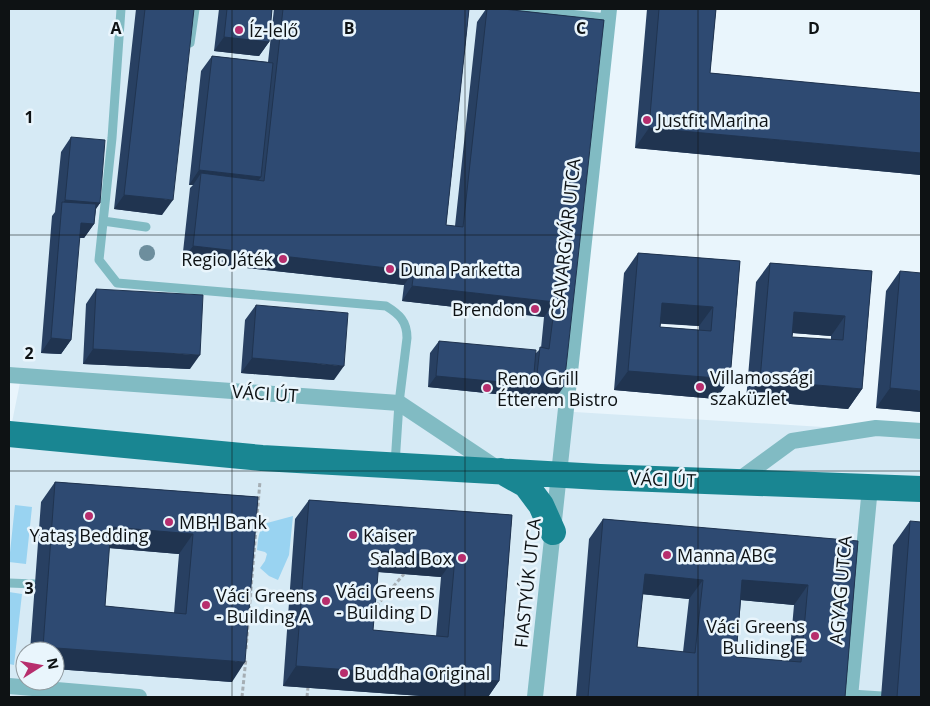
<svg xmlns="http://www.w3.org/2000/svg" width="930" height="706" viewBox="0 0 930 706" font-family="'Open Sans',sans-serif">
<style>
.built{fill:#d6eaf5;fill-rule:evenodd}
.green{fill:#99d3f1}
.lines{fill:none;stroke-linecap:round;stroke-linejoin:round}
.path{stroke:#a5aeb4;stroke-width:3;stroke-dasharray:4 2.5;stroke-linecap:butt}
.lane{stroke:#81bbc3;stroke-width:9}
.street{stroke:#81bbc3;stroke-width:16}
.primary{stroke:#198692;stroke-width:26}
.tree{fill:#6d8e9d}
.wall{fill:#284062;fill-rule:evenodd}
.shaded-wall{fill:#203450}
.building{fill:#2e4a72;stroke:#203450;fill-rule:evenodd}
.grid{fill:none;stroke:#0e1214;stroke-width:1;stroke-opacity:0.55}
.poi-dot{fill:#b72e6d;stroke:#e9f5fc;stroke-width:2}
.labels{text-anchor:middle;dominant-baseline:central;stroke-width:5;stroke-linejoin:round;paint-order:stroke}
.poi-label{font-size:18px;fill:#0e1214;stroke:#e9f5fc;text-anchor:start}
.street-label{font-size:18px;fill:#0e1214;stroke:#e9f5fc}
.grid-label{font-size:16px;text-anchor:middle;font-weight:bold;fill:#0e1214;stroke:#e9f5fc;stroke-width:5;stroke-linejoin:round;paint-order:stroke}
</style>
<rect width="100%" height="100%" fill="#e9f5fc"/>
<!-- built -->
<path class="built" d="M9 9H600L558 411 921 433V697H9V437L23 368 9 367ZM25 651H55V681H25Z"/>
<!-- green -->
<path class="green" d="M15 505 32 507 26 564 9 562Z
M293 516 289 555 278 580 269 576 260 568 265 561 267 554 265 552 257 550C258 541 258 528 267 523Z
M9 592 22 594 14 665 9 664Z"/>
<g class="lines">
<!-- path -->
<path class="path" d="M372 611 404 574
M246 649 260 481
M242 697 246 658
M307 697 308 687"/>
<!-- lane -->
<path class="lane" d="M121 9 112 138 99 260 117 283 386 306C399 314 407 321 407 338L399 403 395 464
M519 9 608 18
M190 43 195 9
M103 221 146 227
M9 583 35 584
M851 694 882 696"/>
<!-- street -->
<path class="street" d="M9 375 399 403 498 469
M736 482 792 441 876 428 921 431
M9 686 139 697
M535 697 609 9
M850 697 870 487"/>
<!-- primary -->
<path class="primary" d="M9 434 262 458 600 477 921 489
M501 471 526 485 541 505 553 532"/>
</g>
<!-- trees -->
<circle class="tree" cx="147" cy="253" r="8"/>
<!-- wall -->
<path class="wall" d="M136 9H194L162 215 114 209Z
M219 9H272L269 42 259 56 214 51Z
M274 9H469L446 225 455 226 477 22 486 9H503L604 20 554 401 526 398V395L525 397 428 387 430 353 439 341 536 353 541 348 544 317 402 301 404 285 182 261 190 188 193 185H189L201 71 212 56 268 62Z
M647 9H716L710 73 921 93V175L635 148Z
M71 137 100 203 96 209 94 224 84 238H79L71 340 61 354 41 353 52 216 55 212 61 152Z
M638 253 740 261 730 379 716 399 614 390 624 273ZM661 323 699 326V330L660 327Z
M770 263 872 271 862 389 848 409 746 400 756 282ZM793 333 831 336V340L792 337Z
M900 271 921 412 876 408 886 291Z
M96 289 190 369 83 364 86 304Z
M256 305 334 380 241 373 245 320Z
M55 482 258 497 232 682 55 669V651H30L41 502ZM109 548 179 554 174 613 105 606Z
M309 500 512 515 499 681 488 697H435L283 686 295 519ZM378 572 441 577 436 636 373 630Z
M603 519 858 541 845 697H576L589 539ZM642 594 689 599 683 652 637 647ZM741 600 794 605 789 661 736 657Z
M910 521 921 697H881L893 545Z"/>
<!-- shaded-wall -->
<path class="shaded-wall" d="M224 37 269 42 259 56 214 51Z
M649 128 921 153V175L635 148Z
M199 170 261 177 250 191 201 173 193 185H189Z
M124 195 173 200 162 215 114 209Z
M65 200 100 203 89 218 62 205Z
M81 223 94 224 84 238 70 237Z
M193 246 414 271 404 285 182 261Z
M412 286 555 302 544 317 402 301Z
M662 303 713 307 699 326 648 323Z
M794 312 845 316 831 336 780 332Z
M51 338 71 340 61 354 41 353Z
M93 349 200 355 190 369 83 364Z
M252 358 344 366 334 380 241 373Z
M628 371 730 379 716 399 614 390Z
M436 376 533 385 525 397 428 387Z
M760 380 862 389 848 409 746 400Z
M536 383 564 386 554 401 526 398Z
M890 388 921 391V412L876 408Z
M111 527 193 534 179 554 97 547Z
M380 551 455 557 441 577 366 571Z
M645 574 703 580 689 599 631 593Z
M742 580 808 585 794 605 729 599Z
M43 647 245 662 232 682 55 669V651H40Z
M296 666 499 681 488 697H435L283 686Z"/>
<!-- building -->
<path class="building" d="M145 9H194L173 200 124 195Z
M227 9H272L269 42 224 37Z
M283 9H469L446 225 463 227 487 9H503L604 20 564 386 536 383 540 347 549 349 555 302 412 286 414 271 193 246 201 173 264 181Z
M659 9H716L710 73 921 93V153L649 128Z
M212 56 273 63 261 177 199 170Z
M71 137 105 140 100 203 65 200Z
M62 202 96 204 94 224 81 223 71 340 51 338Z
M638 253 740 261 730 379 628 371ZM662 303 713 307 711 331 660 327Z
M770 263 872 271 862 389 760 380ZM794 312 845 316 843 340 792 337Z
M900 271 921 273V391L890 388Z
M96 289 203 295 200 355 93 349Z
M256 305 348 313 344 366 252 358Z
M439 341 536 350 533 385 436 376Z
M55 482 258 497 245 662 43 647ZM111 527 193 534 186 614 105 606Z
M309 500 512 515 499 681 296 666ZM380 551 455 557 448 637 373 630Z
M603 519 858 541 845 697H588ZM645 574 703 580 695 653 637 647ZM742 580 808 585 801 662 736 657Z
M910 521 921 522V697H897Z"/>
<!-- grid -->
<path class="grid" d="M232 9V697M465 9V697M698 9V697M9 235H921M9 471H921"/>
<!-- markers -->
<g class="poi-dot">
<circle cx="239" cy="30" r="5"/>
<circle cx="647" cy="120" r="5"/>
<circle cx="283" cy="259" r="5"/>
<circle cx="390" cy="269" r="5"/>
<circle cx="535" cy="309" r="5"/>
<circle cx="700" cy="387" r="5"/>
<circle cx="487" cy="388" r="5"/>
<circle cx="89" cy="516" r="5"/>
<circle cx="169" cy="522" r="5"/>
<circle cx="353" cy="535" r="5"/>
<circle cx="667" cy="555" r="5"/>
<circle cx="462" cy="558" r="5"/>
<circle cx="326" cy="601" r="5"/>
<circle cx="206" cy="605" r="5"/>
<circle cx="815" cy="636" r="5"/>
<circle cx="344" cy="673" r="5"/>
</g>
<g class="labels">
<!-- poi labels -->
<g class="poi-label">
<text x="249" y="30">Íz-lelő</text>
<text x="657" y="120">Justfit Marina</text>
<text x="273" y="259" text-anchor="end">Regio Játék</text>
<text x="400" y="269">Duna Parketta</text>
<text x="525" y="309" text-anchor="end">Brendon</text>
<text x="710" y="377">Villamossági<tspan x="710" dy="21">szaküzlet</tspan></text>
<text x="497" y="378">Reno Grill<tspan x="497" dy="21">Étterem Bistro</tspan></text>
<text x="179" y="522">MBH Bank</text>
<text x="89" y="535" text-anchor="middle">Yataş Bedding</text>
<text x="363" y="535">Kaiser</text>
<text x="677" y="555">Manna ABC</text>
<text x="452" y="558" text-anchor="end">Salad Box</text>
<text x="336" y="591">Váci Greens<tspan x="336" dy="21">- Building D</tspan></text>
<text x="216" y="595">Váci Greens<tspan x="216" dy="21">- Building A</tspan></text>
<text x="805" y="626" text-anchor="end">Váci Greens<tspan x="805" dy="21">Buliding E</tspan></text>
<text x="354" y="673">Buddha Original</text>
</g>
<!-- street labels -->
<g class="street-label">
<text transform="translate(565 239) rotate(-84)">CSAVARGYÁR UTCA</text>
<text transform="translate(265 393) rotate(4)">VÁCI ÚT</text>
<text transform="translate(663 479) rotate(2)">VÁCI ÚT</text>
<text transform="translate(527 583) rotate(-84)">FIASTYÚK UTCA</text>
<text transform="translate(840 590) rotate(-85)">AGYAG UTCA</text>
</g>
</g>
<g class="grid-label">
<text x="116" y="34">A</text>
<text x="349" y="34">B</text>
<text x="581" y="34">C</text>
<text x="814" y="34">D</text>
<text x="29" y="123">1</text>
<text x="29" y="359">2</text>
<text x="29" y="594">3</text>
</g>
<!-- border -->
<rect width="930" height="706" fill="none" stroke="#0e1214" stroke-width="20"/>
<!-- north arrow -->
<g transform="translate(40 666) rotate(79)"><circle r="24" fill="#e9f5fc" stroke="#919a9f"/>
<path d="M0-4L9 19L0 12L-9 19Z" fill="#b72e6d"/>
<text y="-8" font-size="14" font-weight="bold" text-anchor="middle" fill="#0e1214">N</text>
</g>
</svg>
